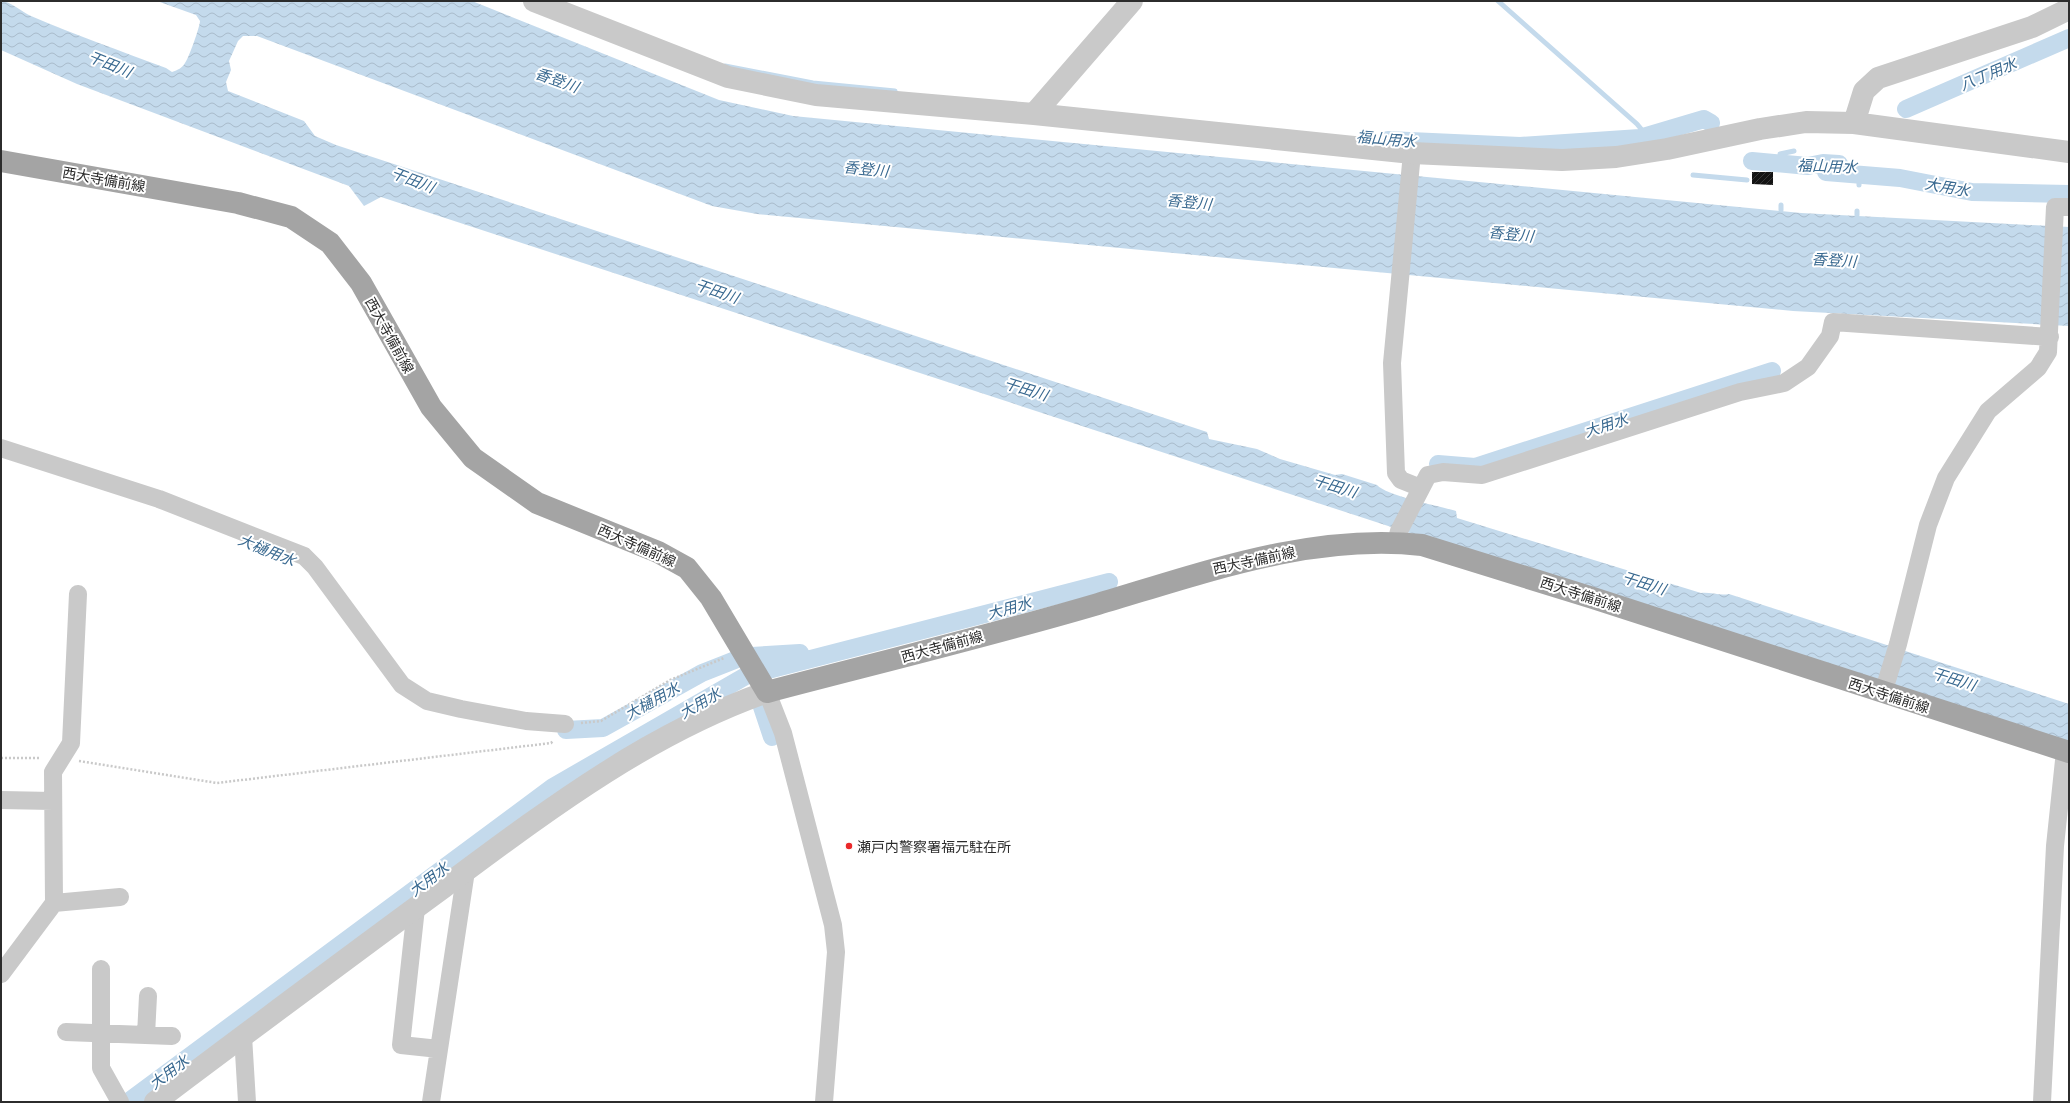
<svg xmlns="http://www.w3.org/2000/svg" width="2070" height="1103" viewBox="0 0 2070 1103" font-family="Manrope,'Noto Sans JP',sans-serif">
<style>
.water{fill:url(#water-waves)}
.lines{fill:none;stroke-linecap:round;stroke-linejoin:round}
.stream{stroke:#c4daec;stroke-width:5}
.canal{stroke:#c4daec;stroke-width:18}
.building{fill:url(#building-hatch)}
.path{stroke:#c9c9c9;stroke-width:2.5;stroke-dasharray:2 2;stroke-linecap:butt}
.minor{stroke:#c9c9c9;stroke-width:18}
.tertiary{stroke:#c9c9c9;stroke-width:22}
.primary{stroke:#a4a4a4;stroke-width:22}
.poi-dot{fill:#ea282a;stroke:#fff;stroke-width:1.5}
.labels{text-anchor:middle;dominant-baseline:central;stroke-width:4;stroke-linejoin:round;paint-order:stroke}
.street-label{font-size:14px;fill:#2c2c2c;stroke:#fff}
.poi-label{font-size:14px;fill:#2c2c2c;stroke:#fff;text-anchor:start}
.water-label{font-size:15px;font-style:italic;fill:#396990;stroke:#fff}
</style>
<defs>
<pattern id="water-waves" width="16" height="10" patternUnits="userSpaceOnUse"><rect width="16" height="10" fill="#c4daec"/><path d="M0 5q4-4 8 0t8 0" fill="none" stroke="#a9bbcb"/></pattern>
<pattern id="building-hatch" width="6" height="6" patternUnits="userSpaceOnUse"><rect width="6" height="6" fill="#131313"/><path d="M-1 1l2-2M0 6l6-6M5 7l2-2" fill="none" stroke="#363636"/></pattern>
</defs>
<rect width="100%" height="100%" fill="#fff"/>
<!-- water -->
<path class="water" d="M1 1C10 1 22 12 31 16 75 35 121 51 166 68L172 72C178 70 182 68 185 63 189 58 200 26 200 21L196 15 157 1H472L719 100 793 116 1801 213 2069 227V326L1793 311 757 214 712 206 257 36H243L238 41 229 61 231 70 226 82 228 91 304 121 315 136 336 145 1207 432 1209 439 1257 449 1280 459 1335 475 1342 474 1377 485C1387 496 1439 506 1456 511L1457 518 1701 593C1710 592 1720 596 1729 594L2069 704V742L1526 571 381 197 364 206 349 186 77 84 1 50Z"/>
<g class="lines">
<!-- stream -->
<path class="stream" d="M1498 1 1637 124 1651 141
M725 66 813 83 895 91
M1780 158V154L1794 151
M1693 175 1747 180
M1859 185V174
M1781 210V205
M1857 215V211"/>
<!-- canal -->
<path class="canal" d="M1906 109 2069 38
M1388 140 1520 146 1640 138 1704 119 1711 123
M1752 161 1808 166 1823 163 1839 164
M1826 172 1900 178 1972 192 2069 194
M1438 464 1475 467 1772 371
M752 656 800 653
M768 670 1109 582
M762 707 772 737
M566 730 603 728 702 673 735 660
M128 1102 553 787 744 677"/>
</g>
<!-- building -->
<path class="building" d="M1752 172H1773V185L1752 184Z"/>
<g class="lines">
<!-- path -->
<path class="path" d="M581 723 601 721 670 680 724 658
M1 758H40
M79 761 217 783 551 743 553 741"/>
<!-- minor -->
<path class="minor" d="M1412 153 1392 363 1396 473 1401 480 1421 488
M1 448 159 499 304 556 315 567 402 685 427 701 461 709 526 721 565 724
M1396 542 1399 531 1428 475 1443 472 1482 475 1740 392 1784 383 1808 367 1830 336 1833 322 2050 337
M767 692 783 733 833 925 836 952 824 1102
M1883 693 1898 644 1928 525 1946 478 1988 411 2038 368 2048 352 2055 207H2069
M1 800 53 801
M54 903 120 897
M416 908 401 1045 439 1049
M101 969V1068L120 1102
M1 974 54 903 53 772 71 743 78 594
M66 1032 172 1036
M146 1035 148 996
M243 1036 247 1102
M431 1102 466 871
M2042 1102 2055 846 2065 751"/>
<!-- tertiary -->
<path class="tertiary" d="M534 1 728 77 816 95 1034 114 1412 153 1562 160 1616 157 1667 149 1760 129 1806 122 1854 123 2069 152
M1034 114 1132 1
M1854 123 1864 91 1878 78 2032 27 2069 9
M155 1102C251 1030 347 958 444 887 545 812 647 734 767 692"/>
<!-- primary -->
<path class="primary" d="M1 161 238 203 291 217 330 243 361 283 431 407 473 458 537 503 658 552 687 568 711 598 767 692C877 663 989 636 1098 604 1203 573 1311 533 1422 545L1593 598 2069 752"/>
</g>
<!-- markers -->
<circle class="poi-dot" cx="849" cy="846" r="4"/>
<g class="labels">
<!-- street labels -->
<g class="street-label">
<text transform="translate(104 179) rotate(10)">西大寺備前線</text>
<text transform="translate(390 335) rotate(61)">西大寺備前線</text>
<text transform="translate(637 545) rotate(24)">西大寺備前線</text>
<text transform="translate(1254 560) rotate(-12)">西大寺備前線</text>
<text transform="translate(1581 594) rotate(18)">西大寺備前線</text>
<text transform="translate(942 646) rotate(-15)">西大寺備前線</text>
<text transform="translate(1889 695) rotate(18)">西大寺備前線</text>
</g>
<!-- poi labels -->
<g class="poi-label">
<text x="857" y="846">瀬戸内警察署福元駐在所</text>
</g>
<!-- water labels -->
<g class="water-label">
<text transform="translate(110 64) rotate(22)">干田川</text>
<text transform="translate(1988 74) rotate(-23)">八丁用水</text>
<text transform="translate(557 80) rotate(20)">香登川</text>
<text transform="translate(1386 139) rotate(5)">福山用水</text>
<text transform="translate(1827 166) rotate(2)">福山用水</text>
<text transform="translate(866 169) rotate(6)">香登川</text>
<text transform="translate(413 180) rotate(21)">干田川</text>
<text transform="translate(1947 187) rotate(10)">大用水</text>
<text transform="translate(1189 202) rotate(6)">香登川</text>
<text transform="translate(1511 234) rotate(6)">香登川</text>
<text transform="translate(1834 260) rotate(4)">香登川</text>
<text transform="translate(717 291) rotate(19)">干田川</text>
<text transform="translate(1026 389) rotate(17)">干田川</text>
<text transform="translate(1606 425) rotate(-18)">大用水</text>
<text transform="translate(1335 486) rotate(17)">干田川</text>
<text transform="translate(267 550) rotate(22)">大樋用水</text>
<text transform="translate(1644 583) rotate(17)">干田川</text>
<text transform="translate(1009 608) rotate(-15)">大用水</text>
<text transform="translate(1954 679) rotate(17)">干田川</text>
<text transform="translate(652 701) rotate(-29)">大樋用水</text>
<text transform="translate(700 703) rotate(-30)">大用水</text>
<text transform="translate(429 879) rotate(-37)">大用水</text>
<text transform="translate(169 1072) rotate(-37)">大用水</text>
</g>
</g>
<!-- border -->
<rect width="2070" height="1103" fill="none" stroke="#2c2c2c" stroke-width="4"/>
</svg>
